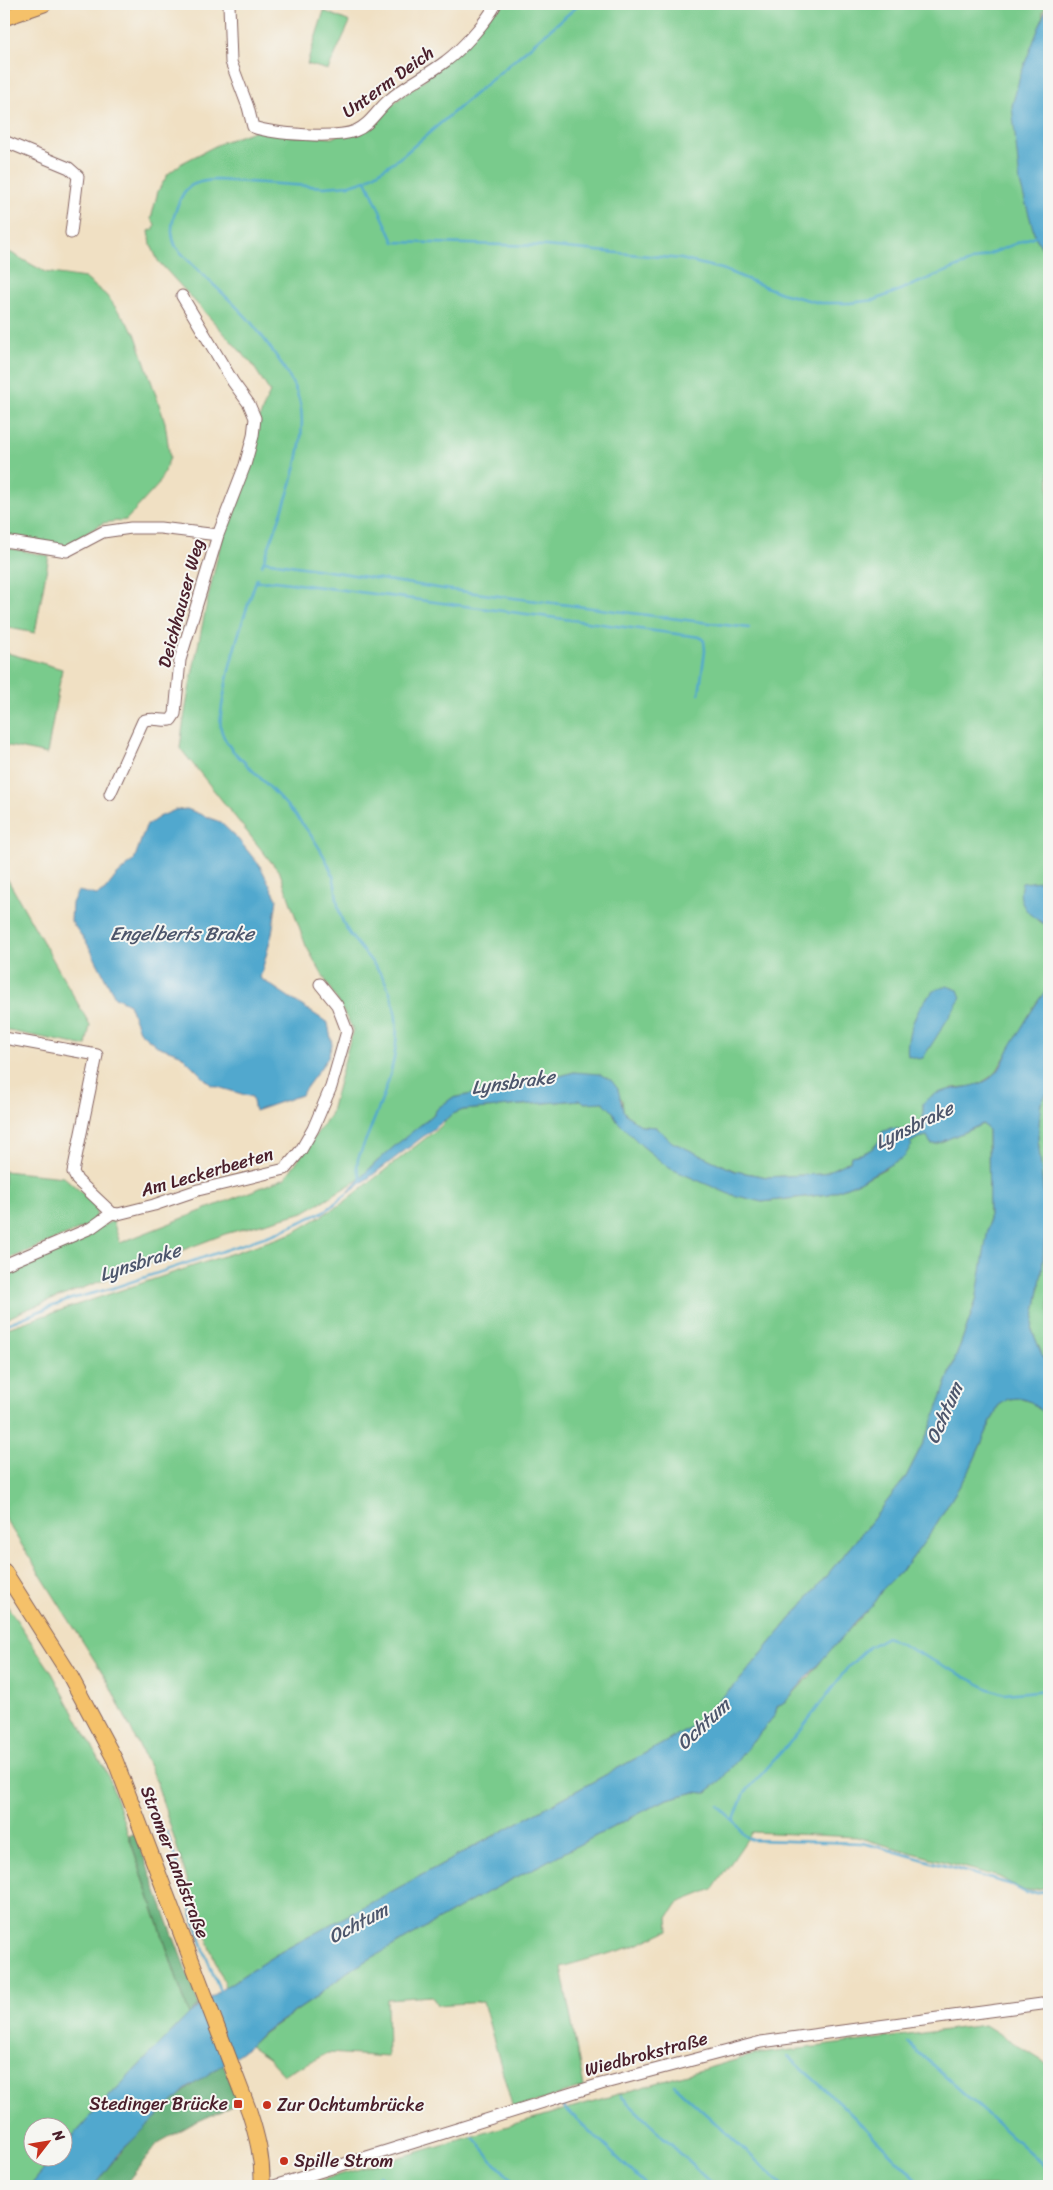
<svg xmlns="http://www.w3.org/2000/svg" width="1053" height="2190" viewBox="0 0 1053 2190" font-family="Sriracha,sans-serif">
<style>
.green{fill:#79cb8c;stroke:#62755c}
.forest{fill:#62af78;stroke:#566752}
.water{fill:#51a8ce;stroke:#4e647c}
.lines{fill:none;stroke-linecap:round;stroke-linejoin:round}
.stream{stroke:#51a8ce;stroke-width:2.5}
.minor-casing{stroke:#846360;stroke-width:13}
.major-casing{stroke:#846360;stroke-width:17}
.minor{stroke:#fff;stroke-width:11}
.major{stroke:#f5c16b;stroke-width:15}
.poi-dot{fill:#c8321e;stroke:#f6f6f2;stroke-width:2}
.labels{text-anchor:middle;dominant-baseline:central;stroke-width:4;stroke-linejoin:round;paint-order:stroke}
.street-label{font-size:18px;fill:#4a1f2b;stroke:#f6f6f2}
.poi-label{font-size:18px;fill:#4a1f2b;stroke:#f6f6f2;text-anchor:start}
.water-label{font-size:19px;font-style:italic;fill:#4d566c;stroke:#f6f6f2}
</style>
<rect width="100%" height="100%" fill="#f6f6f2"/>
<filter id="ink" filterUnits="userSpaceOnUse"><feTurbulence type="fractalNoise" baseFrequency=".02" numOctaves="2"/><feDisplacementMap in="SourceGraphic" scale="10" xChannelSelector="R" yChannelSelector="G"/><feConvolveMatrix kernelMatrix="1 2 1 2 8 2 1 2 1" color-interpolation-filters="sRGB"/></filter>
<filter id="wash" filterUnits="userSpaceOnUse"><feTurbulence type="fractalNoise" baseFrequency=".0096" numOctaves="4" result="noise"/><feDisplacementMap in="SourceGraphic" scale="20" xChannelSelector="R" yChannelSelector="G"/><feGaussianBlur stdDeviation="1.12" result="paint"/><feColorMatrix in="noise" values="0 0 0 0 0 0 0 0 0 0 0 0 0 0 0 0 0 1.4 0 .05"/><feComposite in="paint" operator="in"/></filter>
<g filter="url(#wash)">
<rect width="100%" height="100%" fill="#f0e0c3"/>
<!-- green -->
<path class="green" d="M498 4H1048L1043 11 1035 236 1049 261V883L1039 881 1038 921 1049 926V986L1035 1005 995 1074 976 1086 953 1088 923 1103V1127L916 1133 906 1135 904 1130 890 1128 882 1132C879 1148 866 1154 851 1156L850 1161 822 1174 767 1177 735 1171 671 1142 656 1127 642 1126 628 1116 623 1110 622 1099 574 1072 543 1081 505 1085 498 1089 452 1098 438 1108 433 1115 374 1164 358 1180 304 1212 225 1234 25 1310 4 1320V1268L71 1240 113 1221 120 1243 285 1178 330 1115 353 1029 306 946 280 873 180 748C185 704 195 661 204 617 220 541 239 464 270 392L252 364 158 261 151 245 149 231 154 229 155 224 151 219 158 191 168 174 182 163 223 142 254 131 332 138 389 107 424 80Z
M324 11 350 22 328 70 307 64Z
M4 249 45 272 85 278 106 295 135 333 165 422 170 458 158 485 126 520 103 523 66 546 4 535Z
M4 547 49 556 35 633 4 627Z
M4 652 62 669 47 754 4 745Z
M4 873 90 1025 86 1046 4 1030Z
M1049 1090V1372L1032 1330 1042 1272 1046 1221 1038 1137 1041 1103Z
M580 1100 585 1103 603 1101 613 1112 617 1121 641 1145 762 1202 829 1194 857 1183 886 1168 910 1143 918 1138 927 1136 936 1144 983 1124 988 1130 989 1223 984 1262 976 1301 930 1429 906 1477 871 1522 739 1681 690 1727 664 1743 277 1954 225 1987 201 1923 156 1781 107 1680 4 1517V1329L293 1233 343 1203 440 1127 453 1114 463 1110Z
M4 1171 64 1177 97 1206 96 1218 90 1225 4 1261Z
M1019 1398 1031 1402 1049 1418V1887L1025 1891 999 1877 856 1837 752 1832 713 1889 678 1903 668 1918 669 1930 632 1947 561 1967 584 2087 513 2109 483 2002 437 2005 432 1996 387 1999 388 2057 328 2053 284 2075 268 2058 250 2046 264 2033 314 1999 347 1972 484 1894 667 1799 695 1792 705 1793 720 1781 775 1715 777 1707 787 1700 810 1676 831 1648 871 1607 882 1590 908 1564 930 1534 970 1469 998 1406 1008 1399Z
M4 1601 52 1673 108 1775 189 2014 97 2109 63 2148 62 2128H32V2158H54L30 2186H4Z
M985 2025 1049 2065V2186H301L753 2055Z"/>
<!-- forest -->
<path class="forest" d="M135 1833 199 2005 189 2014 129 1836Z
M223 2063 239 2103 194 2123 158 2143 124 2186H94C130 2137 172 2098 223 2063Z"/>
<!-- water -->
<path class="water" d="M1048 4H1049V261L1035 236 1020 183 1012 106 1020 76Z
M187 809 220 822 238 839 260 866 277 899 272 934 260 978 328 1023 332 1045 327 1059 301 1095 255 1111 252 1097 211 1085 180 1054 157 1046 139 1031 129 1004 115 997 88 945 71 921 72 903 78 891 97 895 105 890 116 876 134 860 146 826 159 817 175 810Z
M1039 881 1049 883V926C1031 918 1015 905 1022 883Z
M947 986 958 990 961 998 923 1058 919 1059 908 1056C904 1037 919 1000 936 990 939 988 943 987 947 986Z
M1049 986V1090L1041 1103 1038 1137 1046 1221 1042 1272 1032 1330 1049 1372V1418L1031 1402 1019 1398 1008 1399 998 1406 970 1469 930 1534 908 1564 882 1590 871 1607 857 1620 787 1700 777 1707 775 1715 720 1781 705 1793 695 1792 667 1799 484 1894 347 1972 314 1999 264 2032 250 2046 185 2090 118 2154 94 2186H30L54 2158H62L63 2148 97 2109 189 2014 225 1987 277 1954 664 1743 690 1727 739 1681 871 1522 906 1477 930 1429 976 1301 989 1223 988 1130 983 1124 936 1144H931L927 1136 918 1138 910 1143 912 1145 904 1157 857 1183 829 1194 762 1202 729 1194 669 1168 641 1145 617 1121 613 1112 603 1102 585 1103 580 1100 463 1110 453 1114 345 1196C370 1164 402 1140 433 1115L438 1108 452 1098 498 1089 505 1085 543 1081 574 1072 599 1074 611 1080 618 1089 623 1110 628 1116 642 1126 656 1127 672 1142 735 1171 767 1177 822 1174 850 1161 851 1156C866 1154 879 1148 882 1132L891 1128 904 1130 906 1135 916 1133 923 1127V1103C944 1081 974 1095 995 1074 1002 1067 1006 1055 1010 1047 1023 1026 1034 1005 1049 986Z"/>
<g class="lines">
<!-- stream -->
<path class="stream" d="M366 180 394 242 545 246 681 259 722 269 781 293 820 303H849L875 300 1037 235
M264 561 444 589 749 628
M262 565C278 522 310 448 300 403 294 378 266 340 249 320 226 294 198 273 176 247 171 236 171 228 174 216 182 189 188 181 217 180L324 187 350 185 366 180 401 157 580 4
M257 578C244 616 231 654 224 695 222 706 219 718 221 729 223 738 227 743 232 750 268 786 315 827 333 876 337 889 336 904 341 917 349 940 372 958 384 979 416 1038 380 1103 358 1159L357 1167 361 1179
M257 582 275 581 700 637 704 641 705 651 699 694
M4 1325 71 1299 113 1288 276 1233 325 1211 347 1194
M719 1806C723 1811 728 1815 733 1820 741 1827 740 1835 752 1840L862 1843 879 1847 1009 1884 1026 1893 1049 1891
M734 1820 743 1795 800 1731 848 1667 869 1647 887 1637 989 1689 1004 1694 1049 1690
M167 1832 205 1953 220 1992
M908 2043 1049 2170
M788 2056 843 2106 923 2186
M674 2085 784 2186
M621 2096 714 2186
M564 2107 647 2186
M473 2137 495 2163 518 2186
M379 2176 390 2186"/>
</g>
</g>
<g filter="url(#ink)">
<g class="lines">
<!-- minor casing -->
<g class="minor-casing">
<path id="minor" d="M229 4 231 62 248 107 253 127C274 134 335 139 355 131 370 125 377 110 389 100 406 85 428 75 446 61 461 50 487 21 496 4
M4 141 69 168 78 176 71 233
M4 541 67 551 103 532 131 528H160L218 535
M110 794 143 721C151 717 161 721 171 720L175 714 180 660 218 535 245 465 253 436 255 418 249 404 233 382 182 296
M4 1038 97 1055 73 1172 77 1180 112 1213
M112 1213 118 1214 154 1205 198 1190 285 1169 301 1150 313 1129 331 1087 347 1031 337 1005 320 984
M4 1265 91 1228 112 1213
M263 2186H274L306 2176 601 2084 761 2042 1049 2003"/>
</g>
<!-- major casing -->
<g class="major-casing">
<path id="major" d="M4 18 44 4
M4 1571 68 1672 115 1760 249 2111C257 2136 263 2159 262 2186"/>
</g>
<!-- minor -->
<use href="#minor" class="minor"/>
<!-- major -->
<use href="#major" class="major"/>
</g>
</g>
<!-- markers -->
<g class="poi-dot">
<rect x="233" y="2099" width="10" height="10" rx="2.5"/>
<circle cx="267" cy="2105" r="5"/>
<circle cx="284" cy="2161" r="5"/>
</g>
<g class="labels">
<!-- street labels -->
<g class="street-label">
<text transform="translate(388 82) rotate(-36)">Unterm Deich</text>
<text transform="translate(181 603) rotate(-75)">Deichhauser Weg</text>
<text transform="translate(207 1172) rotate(-16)">Am Leckerbeeten</text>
<text transform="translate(175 1862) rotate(69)">Stromer Landstraße</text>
<text transform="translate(646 2054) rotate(-15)">Wiedbrokstraße</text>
</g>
<!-- poi labels -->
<g class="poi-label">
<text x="228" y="2104" text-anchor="end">Stedinger Brücke</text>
<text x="277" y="2105">Zur Ochtumbrücke</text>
<text x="294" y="2161">Spille Strom</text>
</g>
<!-- water labels -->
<g class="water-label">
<text x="182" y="933">Engelberts Brake</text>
<text transform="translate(513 1082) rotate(-8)">Lynsbrake</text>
<text transform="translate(914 1125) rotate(-26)">Lynsbrake</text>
<text transform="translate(140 1262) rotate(-18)">Lynsbrake</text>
<text transform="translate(944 1413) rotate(-66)">Ochtum</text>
<text transform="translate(703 1724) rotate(-43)">Ochtum</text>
<text transform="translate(358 1923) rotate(-28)">Ochtum</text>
</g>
</g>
<!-- margin -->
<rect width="1053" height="2190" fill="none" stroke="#f6f6f2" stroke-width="20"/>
<!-- north arrow -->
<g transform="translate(48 2142) rotate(59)"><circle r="24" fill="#f6f6f2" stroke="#b1a0a2"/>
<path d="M0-4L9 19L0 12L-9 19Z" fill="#c8321e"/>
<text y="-8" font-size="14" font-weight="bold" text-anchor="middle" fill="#4a1f2b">N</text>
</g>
</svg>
